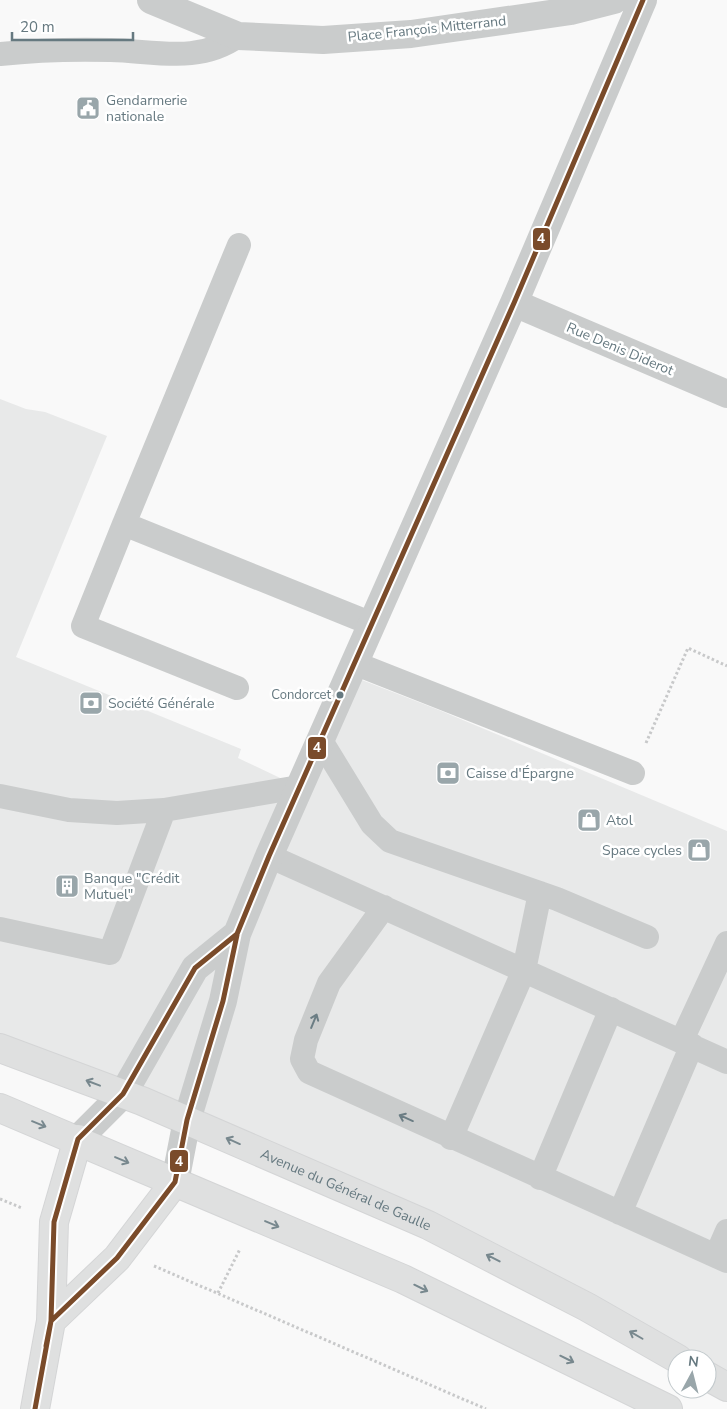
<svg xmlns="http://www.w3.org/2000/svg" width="727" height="1409" viewBox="0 0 727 1409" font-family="'Nunito Sans',sans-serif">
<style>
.built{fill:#e8e9e9}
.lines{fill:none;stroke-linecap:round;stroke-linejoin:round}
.secondary-casing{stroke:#d4d5d6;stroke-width:30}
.primary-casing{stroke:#d4d5d6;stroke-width:30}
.path{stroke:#c8c9ca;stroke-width:3;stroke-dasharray:2.5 2.5;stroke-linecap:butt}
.lane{stroke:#cacccc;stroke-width:24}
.street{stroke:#cacccc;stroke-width:28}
.secondary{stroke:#dfe0e0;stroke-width:28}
.primary{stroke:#dfe0e0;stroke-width:28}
.bus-1-casing{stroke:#fff;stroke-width:9}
.bus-1{stroke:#7a4b2a;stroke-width:5}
.oneway{stroke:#6b7d84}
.oneway2{stroke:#78888e}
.bus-dot{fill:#667980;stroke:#fff;stroke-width:2}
.labels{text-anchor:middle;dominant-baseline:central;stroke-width:5;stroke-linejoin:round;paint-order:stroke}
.bus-label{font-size:13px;fill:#667980;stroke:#fff;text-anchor:end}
.street-label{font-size:14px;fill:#667980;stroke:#fff}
.poi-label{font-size:14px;fill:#667980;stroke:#fff;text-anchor:start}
.line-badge{stroke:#fff;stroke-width:2}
.badge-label{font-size:14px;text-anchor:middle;font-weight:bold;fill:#fff}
</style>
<rect width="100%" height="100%" fill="#f9f9f9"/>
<!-- built -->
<path class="built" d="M0 399 26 409 45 412 107 436 16 657 241 749 238 758 299 787 349 675 439 710 727 831V1387L707 1376V1359H678L587 1307 0 1048Z"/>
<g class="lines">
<!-- secondary casing -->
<g class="secondary-casing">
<path id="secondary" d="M51 1321 117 1258 175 1182
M35 1409 51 1321 54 1222 78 1139"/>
</g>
<!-- primary casing -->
<g class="primary-casing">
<g id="primary">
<path id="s1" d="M0 1048 142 1101 428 1225 587 1307 678 1359"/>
<path d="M0 1108 403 1279 668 1409"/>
<path d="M707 1376 727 1387"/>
</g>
</g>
<!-- path -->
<path class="path" d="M646 743 688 648 727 666
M0 1199 22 1208
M154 1266 486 1409
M218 1293 240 1249"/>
<!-- lane -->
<path class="lane" d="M0 54C37 50 74 49 111 50 155 51 199 64 238 36
M124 524 239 245
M354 663 633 773
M237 688 83 626 124 524 372 624
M320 739 372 824 390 841 557 899 647 937
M0 796 69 810 117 813 164 810 299 787
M269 856 727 1062
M384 907 329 983 306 1040 302 1059 309 1072 727 1261
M0 929 110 953 164 810
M682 1040 727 943
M451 1138 524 970 540 893
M540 1178 611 1009
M620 1213 692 1045
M716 1256 727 1231"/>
<!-- street -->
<path class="street" d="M151 0 238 36 323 40 411 34 571 11 614 0
M514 303 727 394
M78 1139 123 1094 195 968 237 934
M175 1182 187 1120 223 1001 237 934 269 856 514 303 643 0"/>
<!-- secondary -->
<use href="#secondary" class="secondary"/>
<!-- primary -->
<use href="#primary" class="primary"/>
<!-- bus-1 casing -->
<g class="bus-1-casing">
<path id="bus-1" d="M46 1346 51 1321 117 1258 175 1182 187 1120 223 1001 237 935
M35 1409 51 1321 54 1222 78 1139 123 1094 195 968 237 934 269 856 514 303 643 0"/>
</g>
<!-- bus-1 -->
<use href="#bus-1" class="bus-1"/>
</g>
<!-- one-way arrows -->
<defs><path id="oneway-shaft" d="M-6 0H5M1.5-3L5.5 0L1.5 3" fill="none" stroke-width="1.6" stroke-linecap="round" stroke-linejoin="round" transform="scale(1.25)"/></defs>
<g class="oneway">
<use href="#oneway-shaft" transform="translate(314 1021) rotate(-68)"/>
<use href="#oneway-shaft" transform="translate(406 1118) rotate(-156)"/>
</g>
<g class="oneway2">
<use href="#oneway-shaft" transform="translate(93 1083) rotate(-159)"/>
<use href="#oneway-shaft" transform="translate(39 1124) rotate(22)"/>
<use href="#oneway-shaft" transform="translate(233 1141) rotate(-156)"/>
<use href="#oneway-shaft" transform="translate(122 1160) rotate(23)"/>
<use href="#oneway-shaft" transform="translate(272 1224) rotate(23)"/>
<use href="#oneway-shaft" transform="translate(493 1258) rotate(-153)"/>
<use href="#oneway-shaft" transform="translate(421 1288) rotate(26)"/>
<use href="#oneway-shaft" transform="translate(636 1335) rotate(-150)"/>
<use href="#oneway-shaft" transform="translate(567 1359) rotate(26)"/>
</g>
<!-- icons -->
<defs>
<g id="civic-square" transform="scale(1.25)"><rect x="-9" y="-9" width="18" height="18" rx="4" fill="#99a6aa" stroke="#fff"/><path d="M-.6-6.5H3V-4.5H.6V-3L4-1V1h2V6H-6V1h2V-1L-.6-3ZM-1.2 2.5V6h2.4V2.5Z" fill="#fff"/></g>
<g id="bank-square" transform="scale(1.25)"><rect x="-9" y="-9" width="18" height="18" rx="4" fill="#99a6aa" stroke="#fff"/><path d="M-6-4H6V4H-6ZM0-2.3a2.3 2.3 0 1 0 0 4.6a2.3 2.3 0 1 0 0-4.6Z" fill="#fff"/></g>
<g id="shop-square" transform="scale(1.25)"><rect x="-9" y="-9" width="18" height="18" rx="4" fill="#99a6aa" stroke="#fff"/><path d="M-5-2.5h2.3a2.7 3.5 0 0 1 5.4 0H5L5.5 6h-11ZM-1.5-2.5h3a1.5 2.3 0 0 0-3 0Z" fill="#fff"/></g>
<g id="building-square" transform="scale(1.25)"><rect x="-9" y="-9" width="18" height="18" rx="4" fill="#99a6aa" stroke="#fff"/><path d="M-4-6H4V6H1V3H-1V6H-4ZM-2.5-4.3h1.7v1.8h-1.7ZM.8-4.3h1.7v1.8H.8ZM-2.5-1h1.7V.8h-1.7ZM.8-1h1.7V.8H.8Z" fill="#fff"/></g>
</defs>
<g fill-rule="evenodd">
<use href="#civic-square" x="88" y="108"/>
<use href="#bank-square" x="91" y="703"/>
<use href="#bank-square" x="448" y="773"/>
<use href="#shop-square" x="589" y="820"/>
<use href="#shop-square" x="699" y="850"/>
<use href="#building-square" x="67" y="886"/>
</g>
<!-- markers -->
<circle class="bus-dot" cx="340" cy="695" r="4.5"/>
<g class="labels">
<!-- bus labels -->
<g class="bus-label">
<text x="331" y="695">Condorcet</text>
</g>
<!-- street labels -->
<g class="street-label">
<text transform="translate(427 29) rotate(-6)">Place François Mitterrand</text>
<text transform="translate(620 349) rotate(23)">Rue Denis Diderot</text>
<text stroke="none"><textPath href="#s1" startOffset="374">Avenue du Général de Gaulle</textPath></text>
</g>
<!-- poi labels -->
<g class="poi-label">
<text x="106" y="100">Gendarmerie<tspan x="106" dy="16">nationale</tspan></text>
<text x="108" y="703">Société Générale</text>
<text x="466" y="773">Caisse d'Épargne</text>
<text x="606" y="820">Atol</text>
<text x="682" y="850" text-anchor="end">Space cycles</text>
<text x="84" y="878">Banque "Crédit<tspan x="84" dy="16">Mutuel"</tspan></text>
</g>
</g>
<g class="line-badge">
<rect x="532" y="227" width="19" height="24" rx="5" fill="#7a4b2a"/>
<rect x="307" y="736" width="20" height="24" rx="5" fill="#7a4b2a"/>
<rect x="169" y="1149" width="20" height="24" rx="5" fill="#7a4b2a"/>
</g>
<g class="badge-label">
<text x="541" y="243">4</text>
<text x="317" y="752">4</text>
<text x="179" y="1166">4</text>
</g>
<!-- north arrow -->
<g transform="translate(692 1374) rotate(7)"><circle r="24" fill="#ffffff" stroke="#c2c9cc"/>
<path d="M0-4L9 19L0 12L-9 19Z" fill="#99a6aa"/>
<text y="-8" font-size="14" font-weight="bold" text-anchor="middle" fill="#667980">N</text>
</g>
<!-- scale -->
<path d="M12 32v8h121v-8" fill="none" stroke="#667980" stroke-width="2.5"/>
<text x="20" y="32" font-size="15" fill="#667980" stroke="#ffffff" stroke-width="4" paint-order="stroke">20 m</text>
</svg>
